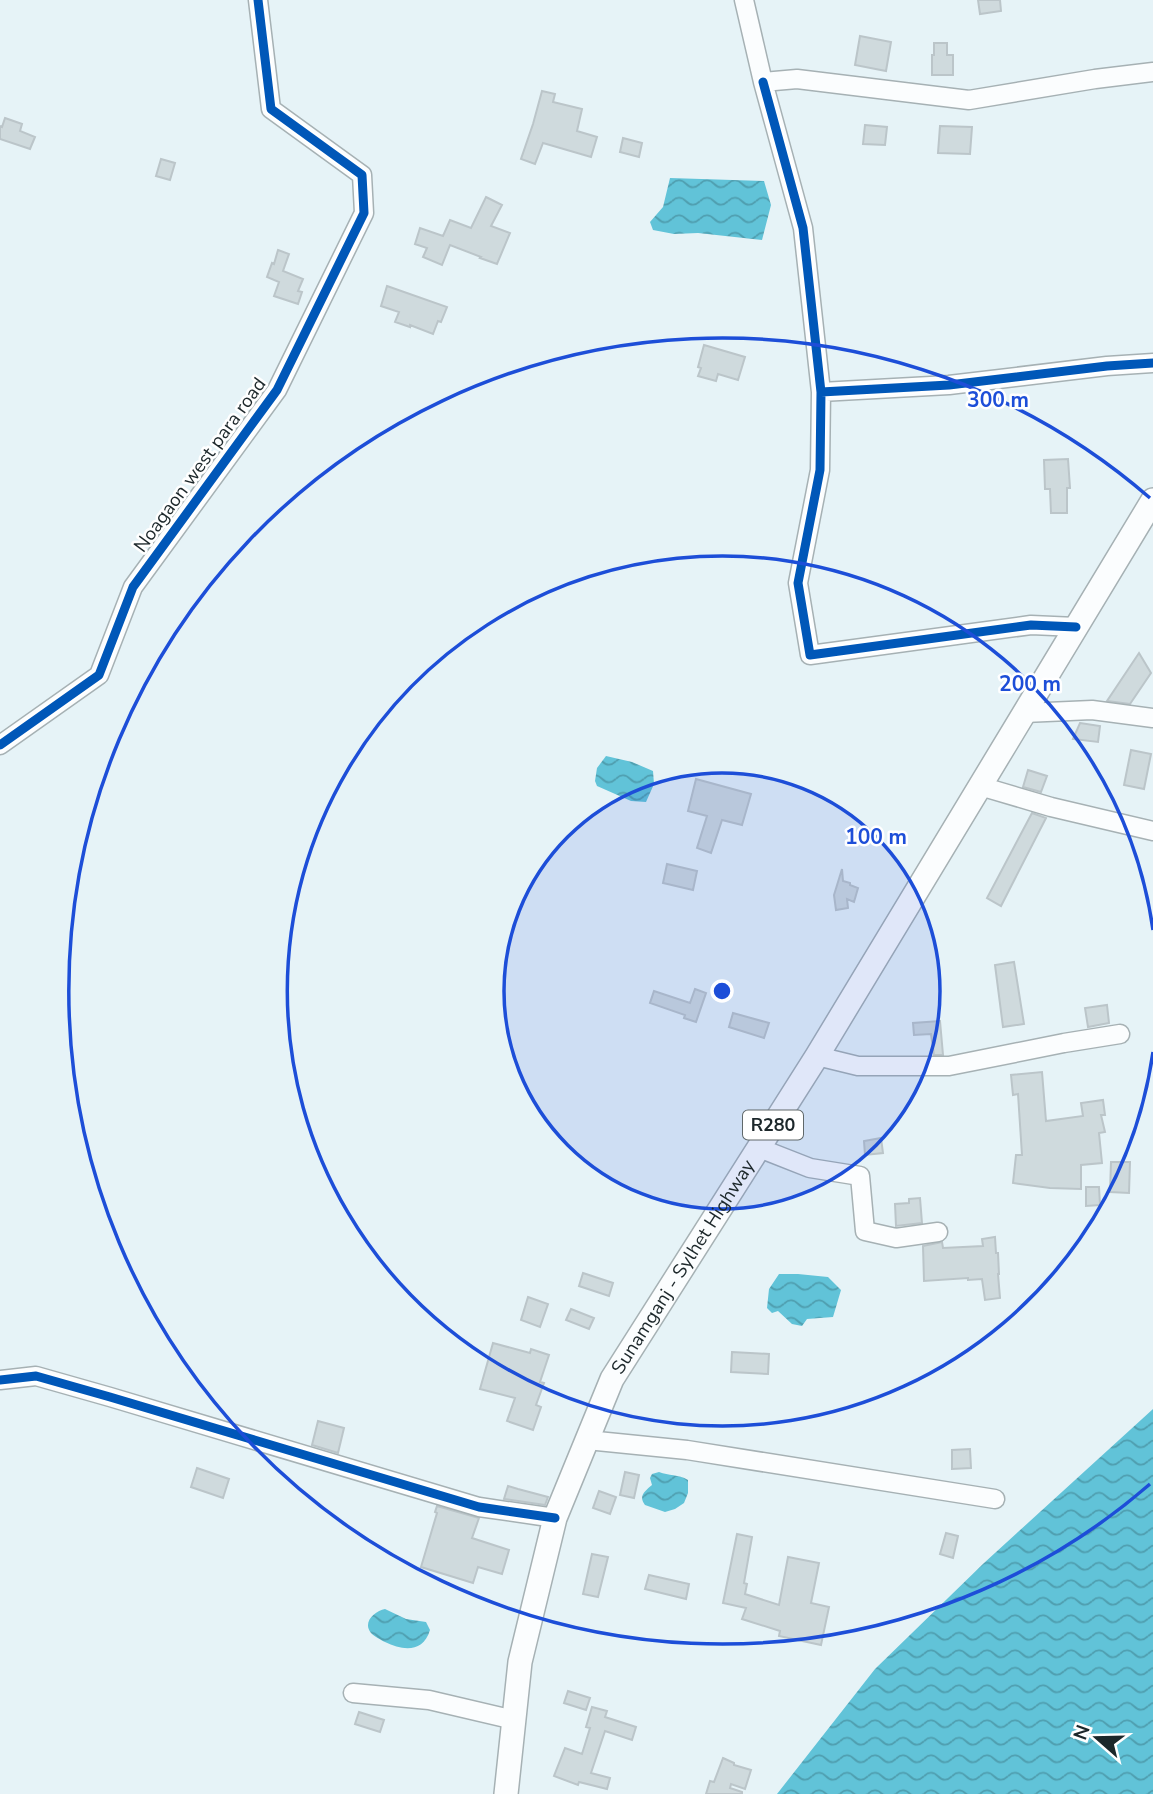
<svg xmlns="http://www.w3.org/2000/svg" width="1153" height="1794" viewBox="0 0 1153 1794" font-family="'Nunito Sans',sans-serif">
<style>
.water{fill:url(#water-waves)}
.building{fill:#cfdadd;stroke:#bbc5c9;stroke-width:2}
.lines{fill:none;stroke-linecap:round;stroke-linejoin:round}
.minor-casing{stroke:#a6b1b4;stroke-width:21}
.major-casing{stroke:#a6b1b4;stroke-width:26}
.minor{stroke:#fbfdfe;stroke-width:18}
.major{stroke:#fbfdfe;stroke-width:23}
.cycleway-casing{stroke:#fff;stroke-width:13}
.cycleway{stroke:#0057b8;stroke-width:9}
.ring{fill:none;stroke:#1d4ed8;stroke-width:3.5}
.labels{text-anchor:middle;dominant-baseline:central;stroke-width:5;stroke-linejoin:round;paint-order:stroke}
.shield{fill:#fff;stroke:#60686a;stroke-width:2}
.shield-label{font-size:18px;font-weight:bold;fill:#1c272a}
.street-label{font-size:19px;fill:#1c272a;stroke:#fff}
.centre{fill:#1d4ed8;stroke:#fff;stroke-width:3.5}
.ring-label{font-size:21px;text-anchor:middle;font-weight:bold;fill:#1d4ed8;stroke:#fff;stroke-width:5;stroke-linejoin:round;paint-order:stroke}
</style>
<defs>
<pattern id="water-waves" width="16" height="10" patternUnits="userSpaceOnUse" patternTransform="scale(1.75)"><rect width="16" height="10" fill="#61c3d8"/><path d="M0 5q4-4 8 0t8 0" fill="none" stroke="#4f9eaf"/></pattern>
</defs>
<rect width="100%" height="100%" fill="#e6f3f7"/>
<!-- water -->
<path class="water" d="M670 178 764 181 771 205 762 240 698 233 674 234 653 230 650 222 663 207Z
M606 756 632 762 653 771 654 784 646 802 631 801 597 786 595 781 597 768Z
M779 1274H798L828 1277 841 1290 833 1317 807 1319 802 1326 792 1324 778 1311 772 1313 767 1308 769 1289Z
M1153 1409V1794H777L875 1669 984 1563Z
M659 1472C669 1476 678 1474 688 1480V1493L684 1503 675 1509 665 1512 645 1505C638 1496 645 1491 652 1485L650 1478 652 1474Z
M385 1609 406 1619 426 1622 430 1630C423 1653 403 1651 385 1642 381 1640 374 1636 371 1633 362 1622 375 1611 385 1609Z"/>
<!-- building -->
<path class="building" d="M978 0H1000L1001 11 980 14Z
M860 36 891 42 886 71 855 65Z
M934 43H947V55H953V75H932V55H934Z
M542 91 555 94 553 102 582 109 577 131 597 137 591 157 543 143 535 164 521 159 533 124Z
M5 118 22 124 20 131 35 137 30 149 0 139V126L2 127Z
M865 125 887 127 885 145 863 144Z
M940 126 972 127 970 154 938 153Z
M623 138 642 143 639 157 620 152Z
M161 159 175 163 170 180 156 176Z
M486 197 502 205 491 226 510 233 497 264 480 258 481 257 450 245 442 265 423 257 427 248 415 244 420 228 443 236 450 220 471 228Z
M278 250 289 254 283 271 303 279 298 291 302 292 298 304 274 296 279 282 267 277 272 263 274 264Z
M387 286 447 307 441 322 438 321 433 334 410 325V327L395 322 399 312 381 306Z
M704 345 745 357 738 380 718 374 716 381 698 376 701 368 698 367Z
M1068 459 1070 488H1067V513H1051L1050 489H1045L1044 460Z
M1139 653 1151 673 1130 704 1107 701Z
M1080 723 1100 726 1098 742 1073 739Z
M1131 750 1151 754 1144 789 1124 785Z
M1028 770 1047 776 1041 792 1023 787Z
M696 779 751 794 742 825 722 820 711 853 697 848 707 816 688 811Z
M1032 813 1046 818 1001 906 987 898Z
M667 864 697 871 693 890 663 883Z
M842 869 843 881 850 883V885L858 888 854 902 847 899 848 908 836 910 834 895Z
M1014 962 1024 1024 1003 1027 995 965Z
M695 989 706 993 696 1022 684 1018 685 1015 650 1003 654 991 690 1003Z
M1107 1005 1109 1023 1088 1027 1085 1008Z
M733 1013 769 1023 764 1038 729 1027Z
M940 1021 943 1055H934L931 1034 914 1035 913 1023Z
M1042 1072 1046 1121 1083 1116 1081 1103 1103 1100 1105 1115H1101L1105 1132 1099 1133 1102 1163 1081 1165V1189L1050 1188 1013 1183 1016 1155H1022L1018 1094 1013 1095 1011 1075Z
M881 1138 883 1153 865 1155 864 1141Z
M1111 1162H1130L1129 1193 1110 1192Z
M1086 1187H1099L1100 1205 1086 1206Z
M920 1198 922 1223 896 1226 895 1204 909 1203V1199Z
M995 1237 996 1253H998L999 1274H998L1000 1298 985 1300 982 1279 968 1280V1278L924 1281 923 1246 942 1242 943 1248 983 1246 982 1239Z
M583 1273 613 1283 609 1296 579 1286Z
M528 1297 548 1304 540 1327 521 1320Z
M571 1309 594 1318 589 1329 566 1320Z
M493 1343 530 1353 531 1349 549 1355 540 1382 544 1383 536 1405 541 1407 533 1430 507 1421 515 1398 480 1389Z
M732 1352 769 1354 768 1374 731 1372Z
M318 1421 344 1428 338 1453 312 1445Z
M970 1449 971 1468 952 1469V1450Z
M197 1468 229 1479 223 1498 191 1487Z
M625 1472 639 1475 634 1498 620 1495Z
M508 1486 518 1489 548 1497 545 1505 504 1499Z
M599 1491 616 1497 610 1514 593 1508Z
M437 1506 479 1518 472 1538 509 1550 502 1574 478 1567 473 1583 421 1567 437 1513 435 1512Z
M946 1533 958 1536 953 1558 940 1554Z
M737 1534 752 1537 744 1583 747 1584 745 1594 779 1605 788 1557 819 1563 811 1603 829 1607 821 1645 779 1636 780 1631 742 1619 746 1608 723 1603Z
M592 1554 608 1557 598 1597 583 1594Z
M649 1575 689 1584 686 1599 645 1589Z
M568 1691 590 1698 586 1710 564 1703Z
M592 1707 607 1711 605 1717 636 1727 632 1740 605 1731 591 1773 610 1778 607 1789 579 1782 578 1785 554 1776 565 1748 582 1754 590 1728 586 1727Z
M359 1712 384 1720 380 1732 355 1724Z
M723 1758 734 1763V1765L751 1770 745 1789 731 1784 730 1788 742 1792V1794H706L710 1781 714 1782Z"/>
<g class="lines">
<!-- minor casing -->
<g class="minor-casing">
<path id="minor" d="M744 0 763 82 797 79 969 100 1095 79 1153 72
M763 82 803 228 821 392 949 385 1107 366 1153 363
M821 392 820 470 798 583 810 655 1031 625 1076 627
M1024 713 1092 710 1153 718
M0 745 99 675 133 587 277 390 364 213 362 175 271 109 258 0
M980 786 1051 807 1153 831
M817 1056 858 1066H949L1064 1043 1120 1034
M759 1148 810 1168 860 1176 865 1231 896 1238 938 1232
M0 1380 36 1376 110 1397 479 1507 555 1518
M587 1440 687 1450 995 1499
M353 1693 429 1700 514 1720"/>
</g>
<!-- major casing -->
<g class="major-casing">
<g id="major">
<path id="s1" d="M506 1794 520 1662 555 1518 612 1379 817 1056 1153 500"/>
</g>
</g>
<!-- minor -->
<use href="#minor" class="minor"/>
<!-- major -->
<use href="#major" class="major"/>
<!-- cycleway casing -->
<g class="cycleway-casing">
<path id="cycleway" d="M763 82 803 228 821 392 949 385 1107 366 1153 363
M821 392 820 470 798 583 810 655 1031 625 1076 627
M0 745 99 675 133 587 277 390 364 213 362 175 271 109 258 0
M0 1380 36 1376 110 1397 479 1507 555 1518"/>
</g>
<!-- cycleway -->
<use href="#cycleway" class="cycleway"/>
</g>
<!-- distance rings -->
<circle cx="722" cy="991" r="218" fill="#1d4ed8" fill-opacity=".12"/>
<g class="ring">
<circle cx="722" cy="991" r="218"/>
<path d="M1153 1052A435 435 0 1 1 1153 930"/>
<path d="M1150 1484A653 653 0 1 1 1150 498"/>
</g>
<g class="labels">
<!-- shield labels -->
<rect class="shield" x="743" y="1110.5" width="60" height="29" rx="5"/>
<g class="shield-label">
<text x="773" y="1125">R280</text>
</g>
<!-- street labels -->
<g class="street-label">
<text transform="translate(200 465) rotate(-54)">Noagaon west para road</text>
<text stroke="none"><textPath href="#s1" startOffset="564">Sunamganj - Sylhet Highway</textPath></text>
</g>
</g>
<circle cx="722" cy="991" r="10" class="centre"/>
<g class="ring-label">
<text x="998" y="407">300 m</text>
<text x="1030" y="691">200 m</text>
<text x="876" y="844">100 m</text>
</g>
<!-- north arrow -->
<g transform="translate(1097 1738) rotate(290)" stroke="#ffffff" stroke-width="5" paint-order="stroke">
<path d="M0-5L12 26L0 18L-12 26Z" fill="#1c272a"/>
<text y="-10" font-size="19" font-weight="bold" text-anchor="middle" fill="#1c272a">N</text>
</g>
</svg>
